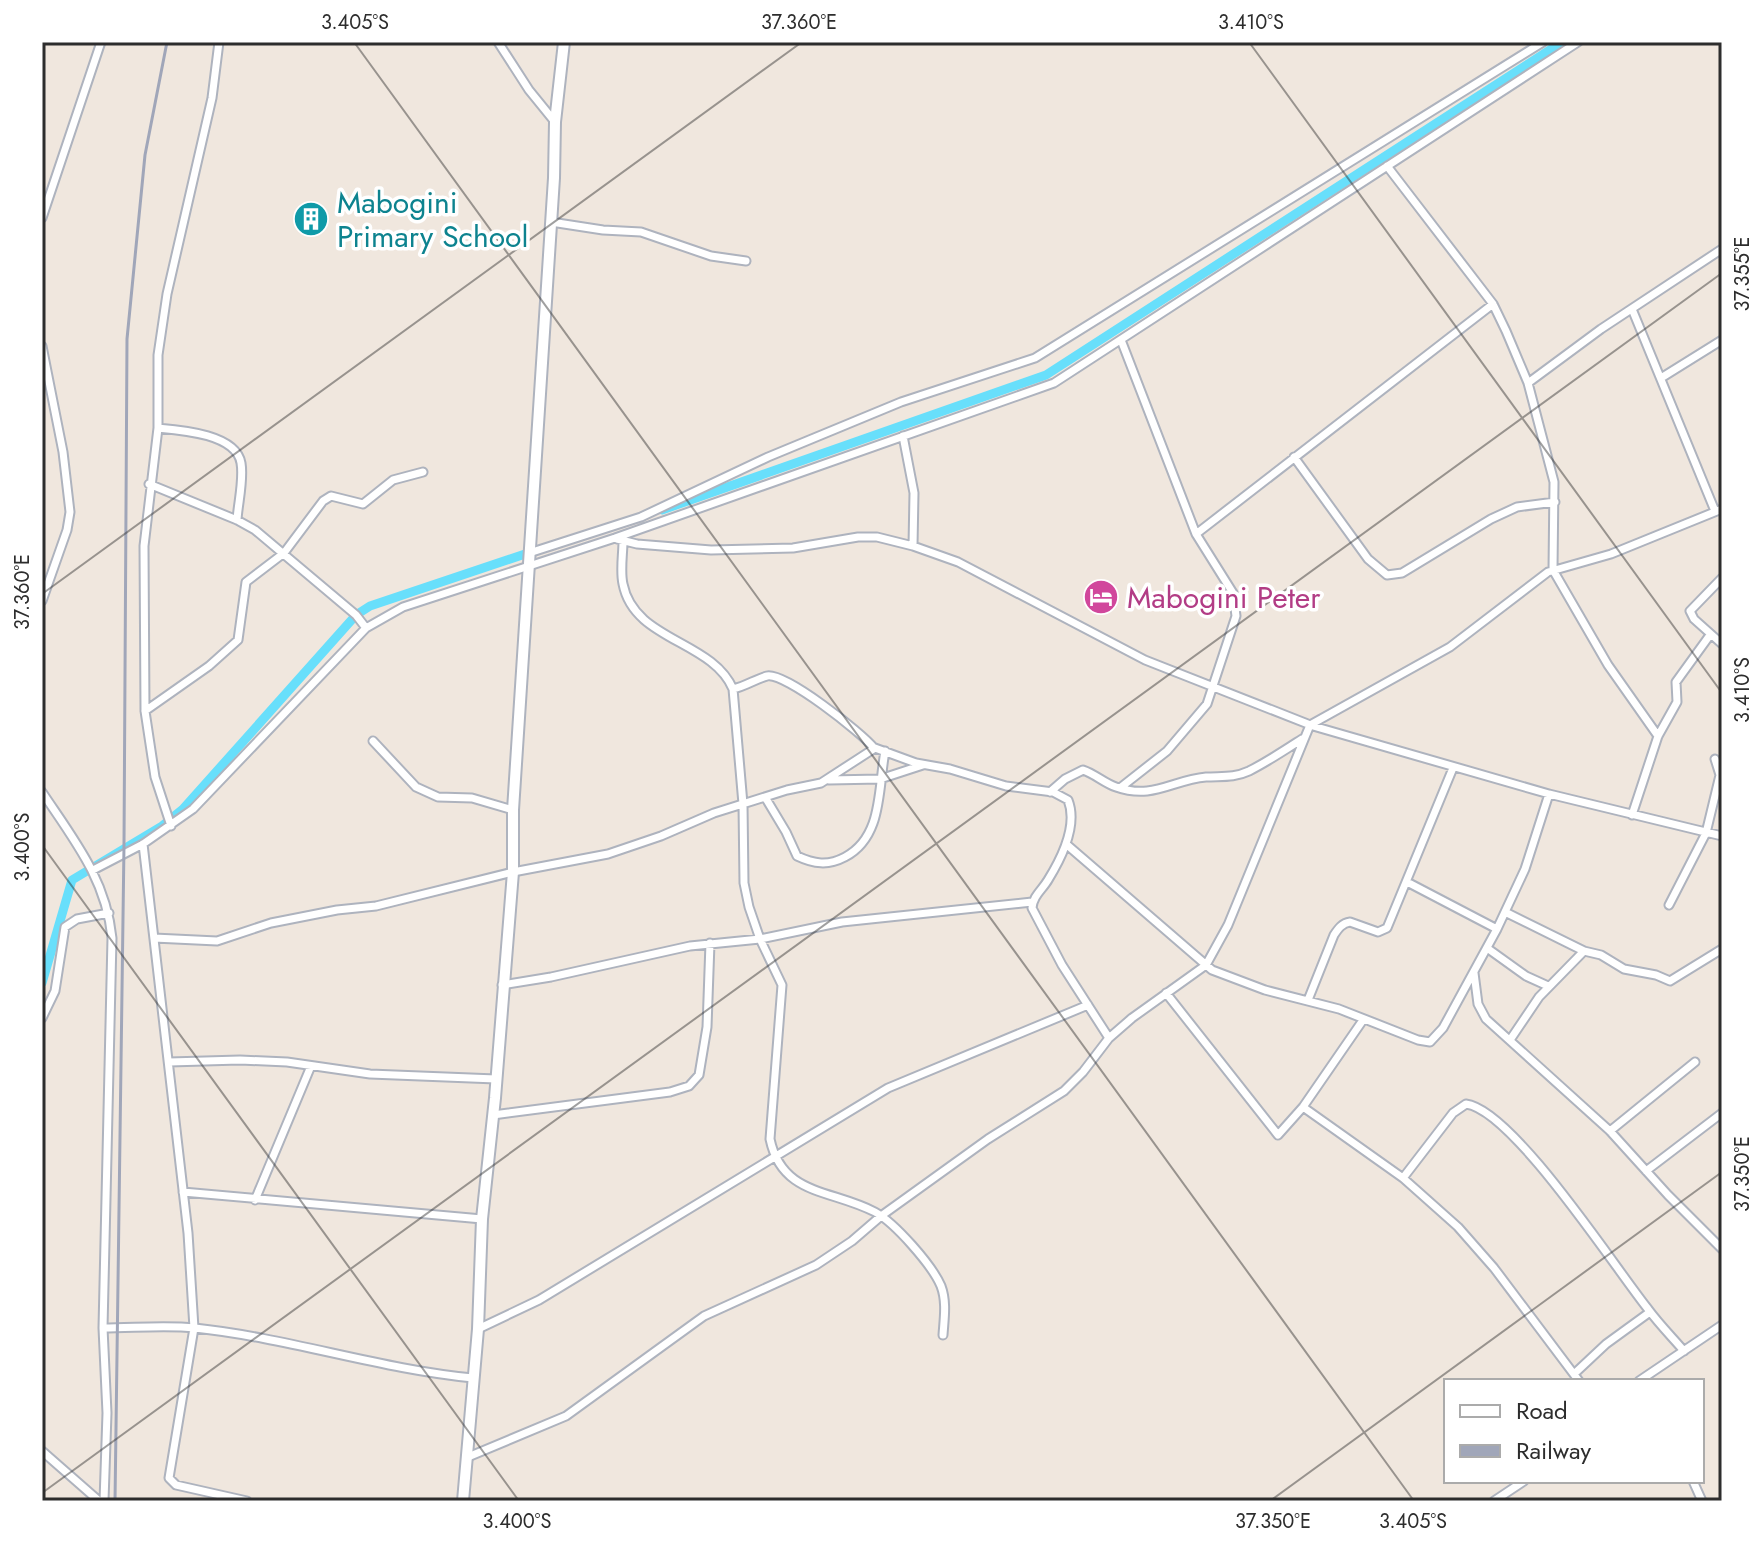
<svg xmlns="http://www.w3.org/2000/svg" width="1764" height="1543" viewBox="0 0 1764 1543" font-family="Jost,sans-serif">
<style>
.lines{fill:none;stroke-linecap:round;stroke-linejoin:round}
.canal{stroke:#68dffb;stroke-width:9}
.street-casing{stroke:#aeb3be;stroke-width:11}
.secondary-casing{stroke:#aeb3be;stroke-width:14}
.street{stroke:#fff;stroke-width:7}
.secondary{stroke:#fff;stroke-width:10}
.rail{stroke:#a0a6b9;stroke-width:3}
.ticks{fill:none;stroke:#2d2d2d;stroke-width:2;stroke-opacity:0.45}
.labels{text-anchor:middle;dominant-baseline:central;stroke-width:7;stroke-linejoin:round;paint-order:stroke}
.culture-label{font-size:30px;fill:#0d838f;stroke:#fff;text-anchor:start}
.hotel-label{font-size:30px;fill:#b23c85;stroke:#fff;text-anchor:start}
.neatline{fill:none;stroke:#2d2d2d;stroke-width:3}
.ticks-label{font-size:20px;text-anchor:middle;fill:#2d2d2d}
</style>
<rect width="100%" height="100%" fill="#f0e7de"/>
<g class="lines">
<!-- canal -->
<path class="canal" d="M662 510 1046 375 1562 42
M42 983 72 880 162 826 183 809 356 615 370 606 534 551"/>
<!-- street casing -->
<g class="street-casing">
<path id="street" d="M498 42 529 90 555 122
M1387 166 1493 304 1506 331 1528 383 1554 482 1553 570 1608 665 1658 736
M42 218 101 42
M551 222 603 230 641 232 711 256 746 261
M1632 309 1715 511
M42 346 63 452 70 512 67 530 42 601
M1661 378 1722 340
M1528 383 1601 329 1722 249
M158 428C181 430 236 434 241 463 244 480 238 503 237 520
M903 436 914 493 913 546
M1294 457 1368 559 1387 575 1402 573 1491 519 1517 507 1555 502
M149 484 237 520 255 530 356 615 366 628
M1196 534 1493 304
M617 539 637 544 711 550 793 548 858 537H877L913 546 958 562 1145 660 1313 726 1549 794 1722 836
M623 541C623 554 620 571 623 584 634 641 712 640 733 689L743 804 744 883 749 907 760 939 782 985 770 1139C782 1196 831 1189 875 1212 895 1223 932 1265 941 1286 947 1302 944 1319 943 1335
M529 553 641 517 768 457 901 402 1035 358 1543 42
M1722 578 1690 611 1694 619 1722 644
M733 689C746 686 756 679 767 676 785 672 862 733 874 748
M145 711 209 666 238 640 246 582 284 553 323 501 331 496 363 504 393 480 423 472
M373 741 416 787 438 797 472 798 513 810
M829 780 880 779 923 765
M1120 788 1167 751 1207 704 1236 616 1233 593 1196 534 1121 340
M42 792C74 840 106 879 112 938L103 1328 107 1413 104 1501
M1050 792 1065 779 1083 770C1095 774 1104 783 1116 787 1153 800 1172 780 1206 777 1222 776 1234 778 1249 771 1267 762 1285 750 1302 739
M765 797 786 832 797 856C814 864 828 866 845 857 883 837 878 789 885 751
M1632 815 1658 736 1677 702 1676 682 1710 635
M171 826 155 777 145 711 144 546 158 428V355L167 294 212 98 219 42
M143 844 188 1233 194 1328 169 1478 176 1485 247 1501
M1066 844 1212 970 1265 990 1339 1009 1418 1040 1430 1042 1443 1028 1497 929 1525 869 1549 794
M93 870 143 844 193 809 366 628 403 607 615 538 1054 383 1578 42
M1407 882 1497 929
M1669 905 1706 833 1720 775 1715 759
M1505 912 1584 951
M154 938 217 941 271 923 337 910 376 906 513 872 608 854 661 836 714 813 787 790 821 783 875 748 916 763 950 769 1006 786 1053 792 1068 800C1078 825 1061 859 1048 880 1042 890 1033 896 1032 908L1062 965 1109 1038
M1487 948 1526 976 1548 986
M1474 973 1478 1004 1486 1019 1610 1131 1668 1195 1722 1249
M502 985 551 977 690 946 760 939 842 922 1032 902
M1166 993 1278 1135 1303 1107 1363 1020
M1308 1000 1334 935C1338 929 1342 923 1350 922L1378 932 1387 928 1453 768
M42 1018 55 991 65 927 77 919 109 913
M1510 1040 1539 997 1584 951 1601 955 1624 969 1656 975 1670 981 1722 949
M169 1062 240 1060 287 1062 370 1074 496 1079
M1303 1107 1403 1178 1458 1227 1494 1268 1579 1381
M493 1115 670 1092 689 1086 699 1075 707 1027 710 943
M1610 1131 1695 1062
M1646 1171 1722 1113
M1403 1178 1453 1113 1466 1104C1513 1110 1615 1268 1648 1309 1659 1324 1672 1337 1684 1351
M183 1192 482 1219
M255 1200 311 1066
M103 1328C134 1328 165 1325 195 1328 289 1338 380 1369 473 1378
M478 1329 539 1300 888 1088 1088 1005
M1574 1374 1606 1344 1650 1312
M1639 1381 1722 1325
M42 1451 99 1501
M468 1457 566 1416 704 1316 816 1265 852 1241 881 1216 988 1139 1064 1091 1083 1072 1109 1038 1132 1018 1206 965 1228 925 1310 725 1450 647 1548 572 1611 554 1722 509
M1693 1481 1702 1501
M1494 1501 1524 1481"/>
</g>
<!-- secondary casing -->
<g class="secondary-casing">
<path id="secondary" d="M463 1501 478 1329 482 1219 495 1098 513 872V810L554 178 555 122 564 42"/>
</g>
<!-- street -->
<use href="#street" class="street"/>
<!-- secondary -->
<use href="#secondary" class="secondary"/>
<!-- rail -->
<path class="rail" d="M115 1501 124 845 127 339 145 155 167 42"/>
</g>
<!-- ticks -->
<path class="ticks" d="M354 42 1414 1501M1249 42 1722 693M42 594 802 42M42 845 519 1501M42 1493 1722 273M1270 1501 1722 1172"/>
<!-- icons -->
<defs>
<g id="building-disc" transform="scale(1.8)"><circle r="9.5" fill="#0f9aa8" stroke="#fff"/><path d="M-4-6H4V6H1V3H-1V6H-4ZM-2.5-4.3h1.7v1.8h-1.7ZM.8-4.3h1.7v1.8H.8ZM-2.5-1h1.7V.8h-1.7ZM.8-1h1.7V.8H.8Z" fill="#fff"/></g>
<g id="hotel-disc" transform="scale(1.8)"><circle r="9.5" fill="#d1479c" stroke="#fff"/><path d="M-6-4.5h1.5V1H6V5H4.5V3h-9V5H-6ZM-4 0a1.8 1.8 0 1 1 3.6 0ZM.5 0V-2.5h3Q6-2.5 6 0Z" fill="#fff"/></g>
</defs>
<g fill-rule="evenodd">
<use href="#building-disc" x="311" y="219"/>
<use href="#hotel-disc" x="1101" y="597"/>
</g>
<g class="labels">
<!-- culture labels -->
<g class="culture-label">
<text x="337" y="202">Mabogini<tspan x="337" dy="34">Primary School</tspan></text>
</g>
<!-- hotel labels -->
<g class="hotel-label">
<text x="1127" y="597">Mabogini Peter</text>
</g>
</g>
<!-- border -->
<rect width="1764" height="1543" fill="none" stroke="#ffffff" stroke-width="88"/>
<!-- legend -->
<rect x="1444" y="1379" width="260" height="104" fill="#ffffff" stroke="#ababab" stroke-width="2"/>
<rect x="1460" y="1405" width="40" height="12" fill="#ffffff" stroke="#ababab" stroke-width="2"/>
<text x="1516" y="1419" font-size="24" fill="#2d2d2d">Road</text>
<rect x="1460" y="1445" width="40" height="12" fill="#a0a6b9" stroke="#ababab" stroke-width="2"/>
<text x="1516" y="1459" font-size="24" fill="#2d2d2d">Railway</text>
<rect x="44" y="44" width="1676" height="1455" class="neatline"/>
<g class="ticks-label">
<text x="355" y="29">3.405°S</text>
<text x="799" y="29">37.360°E</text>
<text x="1251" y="29">3.410°S</text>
<text transform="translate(1742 274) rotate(-90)" y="7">37.355°E</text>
<text transform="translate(22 592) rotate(-90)" y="7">37.360°E</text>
<text transform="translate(1742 690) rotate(-90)" y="7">3.410°S</text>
<text transform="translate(22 847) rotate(-90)" y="7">3.400°S</text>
<text transform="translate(1742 1174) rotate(-90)" y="7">37.350°E</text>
<text x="517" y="1528">3.400°S</text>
<text x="1273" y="1528">37.350°E</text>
<text x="1413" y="1528">3.405°S</text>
</g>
</svg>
